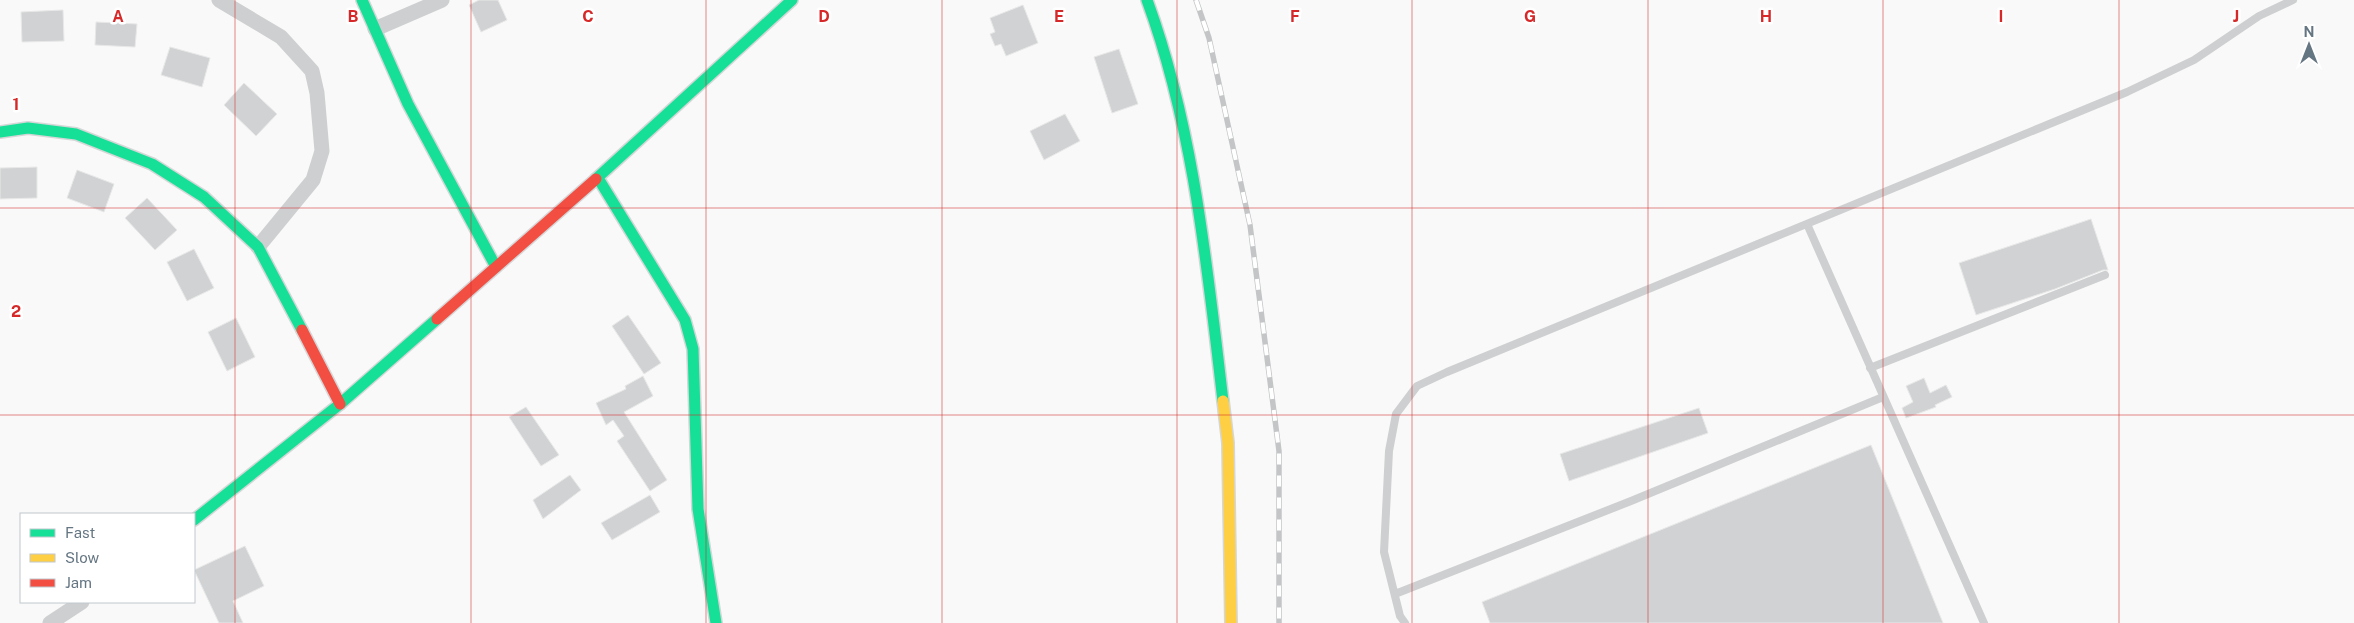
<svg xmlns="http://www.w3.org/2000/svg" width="2354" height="623" viewBox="0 0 2354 623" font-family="'Public Sans',sans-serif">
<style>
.building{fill:#d0d2d3;stroke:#e8e8e8}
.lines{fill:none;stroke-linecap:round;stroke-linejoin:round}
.fast-casing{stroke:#d5d6d7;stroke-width:14}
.slow-casing{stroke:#d5d6d7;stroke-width:14}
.jam-casing{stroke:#d5d6d7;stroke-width:14}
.lane{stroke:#cecfd0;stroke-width:8}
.street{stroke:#cecfd0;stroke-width:15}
.fast{stroke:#16e098;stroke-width:11}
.slow{stroke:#ffcf43;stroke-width:11}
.jam{stroke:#f24e42;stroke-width:11}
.rail-casing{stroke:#c3c5c6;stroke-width:5.5}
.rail{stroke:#fff;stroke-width:4;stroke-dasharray:11;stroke-linecap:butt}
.grid{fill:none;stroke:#d62828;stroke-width:1;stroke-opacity:0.55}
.grid-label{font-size:16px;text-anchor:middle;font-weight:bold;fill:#d62828;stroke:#fff;stroke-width:5;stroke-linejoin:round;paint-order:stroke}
</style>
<rect width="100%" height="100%" fill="#f9f9f9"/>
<!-- building -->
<path class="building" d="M479 0H498L507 20 481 32 469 5Z
M1023 5 1038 43 1006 56 1001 44 995 46 990 34 995 32 990 18Z
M63 10 64 41 22 42 21 12Z
M96 22 137 24 135 47 95 45Z
M170 47 210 58 202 87 161 75Z
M1119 49 1138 104 1112 113 1094 57Z
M244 83 277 114 256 136 224 105Z
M1065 114 1080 141 1044 160 1030 131Z
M37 167V198L0 199V168Z
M77 170 114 184 104 212 67 198Z
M147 198 177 230 155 250 125 218Z
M2091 219 2108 270H2103L2055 289 1976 315 1959 263Z
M194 249 214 288 187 301 167 262Z
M628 315 661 363 644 374 612 326Z
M236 318 255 357 227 371 208 332Z
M643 376 653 396 624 412 667 480 650 491 617 441 624 436 613 420 606 425 596 403 626 389 625 386Z
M1924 378 1930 393 1946 385 1952 397 1935 405 1936 407 1906 418 1902 408 1913 402 1906 386Z
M526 407 559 455 541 466 509 417Z
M1699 408 1708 433 1569 481 1560 454Z
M1871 445 1943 623H1490L1482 602Z
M570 475 581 490 543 519 533 500Z
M650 495 660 512 612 540 601 523Z
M245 546 264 586 233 601 243 623H219L194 570Z"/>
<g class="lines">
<!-- fast casing -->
<g class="fast-casing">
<path id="fast" d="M362 0 408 104 496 267
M1147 0C1194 128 1207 267 1223 401
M0 132 28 128 76 134 152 164 204 197 258 247 302 330
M598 178 685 320 693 349 698 509 716 623
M596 179 792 0
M194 520 340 404 437 319"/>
</g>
<!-- slow casing -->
<g class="slow-casing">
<path id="slow" d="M1223 401 1228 443 1231 623"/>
</g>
<!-- jam casing -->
<g class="jam-casing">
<path id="jam" d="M437 319 596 179
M302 330 340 404"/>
</g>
<!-- lane -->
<path class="lane" d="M1807 224 1984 623
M1870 368 2105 275
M1395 594 1631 501 1883 397
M1405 623 1400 616 1384 552 1389 451 1396 414 1417 386 1447 372 2127 92 2194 60 2259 16 2293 0"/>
<!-- street -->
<path class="street" d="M219 0 281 37 312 71 317 93 322 151 313 180 258 247
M375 29 442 0
M50 623 82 602"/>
<!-- fast -->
<use href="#fast" class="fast"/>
<!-- slow -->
<use href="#slow" class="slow"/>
<!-- jam -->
<use href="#jam" class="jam"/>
<!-- rail casing -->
<g class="rail-casing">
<path id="rail" d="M1196 0 1209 38 1250 225 1279 451V623"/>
</g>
<!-- rail -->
<use href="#rail" class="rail"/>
</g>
<!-- grid -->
<path class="grid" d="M235 0V623M471 0V623M706 0V623M942 0V623M1177 0V623M1412 0V623M1648 0V623M1883 0V623M2119 0V623M0 208H2354M0 415H2354"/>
<g class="grid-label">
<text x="118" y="22">A</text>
<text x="353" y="22">B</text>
<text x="588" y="22">C</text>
<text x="824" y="22">D</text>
<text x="1059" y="22">E</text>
<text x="1295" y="22">F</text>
<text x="1530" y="22">G</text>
<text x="1766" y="22">H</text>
<text x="2001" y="22">I</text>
<text x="2236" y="22">J</text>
<text x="16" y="110">1</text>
<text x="16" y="317">2</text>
</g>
<!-- legend -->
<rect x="20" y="513" width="175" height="90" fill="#ffffff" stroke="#c1c8cd"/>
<rect x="30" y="529" width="25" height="8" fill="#16e098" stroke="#c1c8cd"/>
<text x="65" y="538" font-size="15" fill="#657683">Fast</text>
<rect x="30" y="554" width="25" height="8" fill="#ffcf43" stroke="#c1c8cd"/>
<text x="65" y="563" font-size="15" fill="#657683">Slow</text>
<rect x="30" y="579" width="25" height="8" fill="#f24e42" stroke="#c1c8cd"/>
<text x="65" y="588" font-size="15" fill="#657683">Jam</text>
<!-- north arrow -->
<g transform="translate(2309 45)" stroke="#ffffff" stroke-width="4" paint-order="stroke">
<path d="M0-4L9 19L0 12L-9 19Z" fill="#657683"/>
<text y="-8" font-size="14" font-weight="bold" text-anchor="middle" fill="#657683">N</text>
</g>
</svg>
